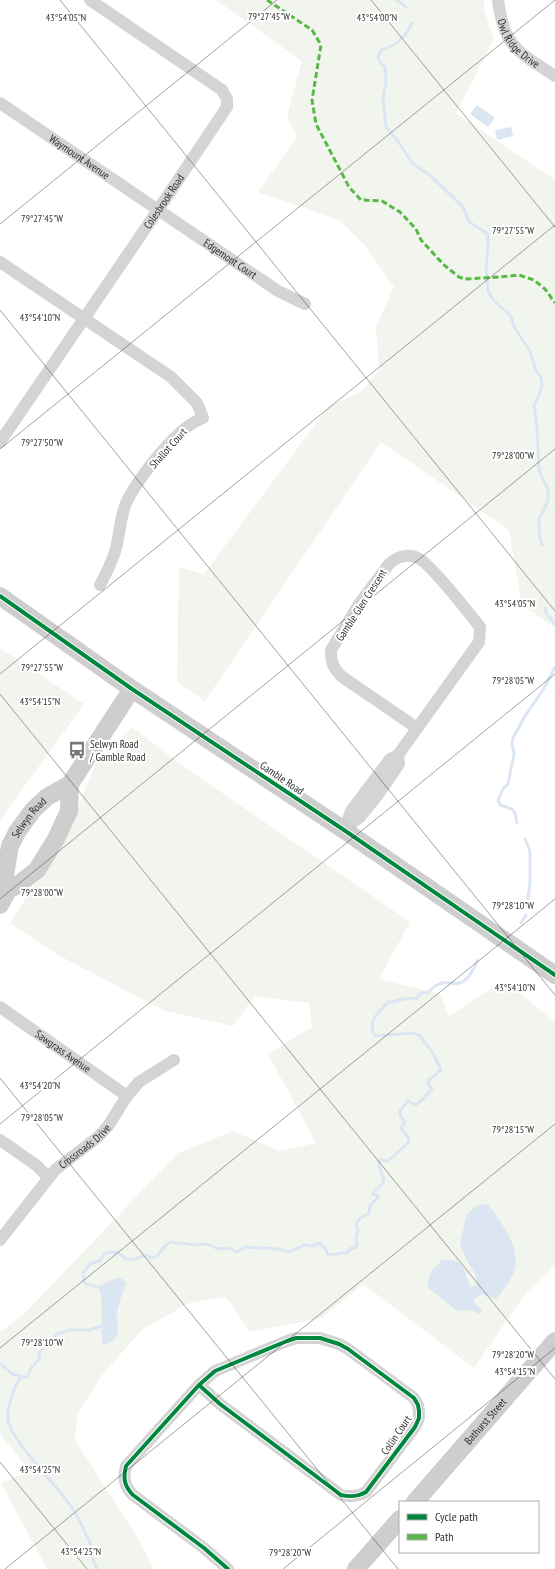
<svg xmlns="http://www.w3.org/2000/svg" width="555" height="1569" viewBox="0 0 555 1569" font-family="'PT Sans Narrow',sans-serif">
<style>
.green{fill:#f1f5ed}
.water{fill:#dbe6f2}
.lines{fill:none;stroke-linecap:round;stroke-linejoin:round}
.stream{stroke:#dbe6f2;stroke-width:3}
.street{stroke:#d4d4d4;stroke-width:12}
.secondary{stroke:#cecece;stroke-width:18}
.quiet{stroke:#58b947;stroke-width:3;stroke-dasharray:6 3;stroke-linecap:butt}
.cycleway-casing{stroke:#fff;stroke-width:6}
.cycleway{stroke:#00873e;stroke-width:4}
.ticks{fill:none;stroke:#303030;stroke-width:1;stroke-opacity:0.45}
.labels{text-anchor:middle;dominant-baseline:central;stroke-width:4;stroke-linejoin:round;paint-order:stroke}
.street-label{font-size:11px;fill:#303030;stroke:#fff}
.poi-label{font-size:11px;fill:#303030;stroke:#fff;text-anchor:start}
.ticks-label{font-size:10px;text-anchor:middle;fill:#303030;stroke:#fff;stroke-width:4;stroke-linejoin:round;paint-order:stroke}
</style>
<rect width="100%" height="100%" fill="#fff"/>
<!-- green -->
<path class="green" d="M216 0H484V10L494 39 456 113 555 180V628L522 604 509 530 381 442 205 701 177 682 179 567 204 574 329 406 362 391 379 370 376 327 394 287 365 246 339 220 258 192 297 137 287 116 302 61Z
M0 648 84 704 0 820Z
M132 727 183 766 410 922 379 979 440 994 449 1016 504 980 555 1022V1265L525 1294 474 1368 363 1284 322 1318 250 1332 226 1297 189 1303 143 1329 102 1375 77 1415 75 1440 139 1540 154 1569H47L1 1483 30 1471 0 1434V1332L24 1314 178 1153 233 1131 279 1151 316 1143 268 1054 312 1027 309 1003 255 996 233 1026 165 1011 58 955 10 923 67 834 95 765Z"/>
<!-- water -->
<path class="water" d="M477 105 495 118 488 127 470 114Z
M511 127 513 136 497 140 495 130Z
M488 1204C502 1224 526 1253 511 1278 507 1286 501 1292 496 1299L482 1294 473 1300 482 1311 479 1314 472 1310 457 1311 427 1287 431 1271 442 1260C465 1258 463 1270 471 1287L477 1285 476 1275 467 1261 460 1244 466 1216 475 1206Z
M116 1278H121L126 1283C123 1293 118 1304 117 1314 116 1329 125 1335 105 1345L102 1343 101 1296 99 1286Z"/>
<g class="lines">
<!-- stream -->
<path class="stream" d="M397 0 406 7
M412 23C406 37 396 46 381 50L378 57 381 64 385 67 386 82 383 99 386 127 400 144 412 163 431 176 463 207 469 222 488 234V246L486 269 488 291 493 300 511 316 514 327 530 351 536 371 541 377 542 387 534 406 537 425 539 471 548 489V501L539 519V533L542 545
M545 608 546 613 555 624
M517 823C515 808 513 809 500 805L498 800 503 789 508 784 514 754 512 743 513 738 525 716 543 690 555 667
M525 839 530 851V883L527 907
M521 923 526 915
M99 1288 97 1287 86 1284 84 1282 83 1273 90 1264 100 1261 105 1253 117 1252 125 1258 133 1260 146 1255 153 1258 157 1256 165 1246 171 1242 194 1245 207 1244 218 1249 229 1248 237 1252 245 1247 278 1249 290 1252 304 1245 312 1246 319 1243 325 1248 328 1254C333 1256 341 1252 347 1253L351 1248H355L357 1246 356 1237 358 1230 356 1226C357 1217 364 1217 369 1213L370 1205 378 1198 377 1195H374L373 1193 383 1183 384 1179 379 1167V1161L382 1160 388 1161 409 1142 408 1137 401 1128 405 1122 400 1116V1111L408 1101 416 1105 424 1098 432 1089 428 1084V1081L441 1070 433 1053 419 1035 411 1033 375 1036C366 1022 379 1012 388 1002 398 1002 406 996 416 999L421 993H427C430 991 433 987 437 985 445 980 452 985 459 983 467 981 475 969 477 961
M0 1363C10 1373 13 1376 27 1377L31 1368 39 1359 40 1352 57 1334 70 1330H89L102 1326
M21 1377C15 1384 12 1394 10 1402 9 1407 7 1413 8 1418 8 1437 52 1480 64 1497 76 1511 83 1528 91 1545L89 1548 97 1569"/>
<!-- street -->
<g class="street">
<path id="s1" d="M498 0C504 48 518 51 555 76"/>
<path id="s2" d="M0 103 278 291 305 304"/>
<path d="M0 262 171 377 197 403 203 418C198 420 192 423 187 427 167 442 137 480 126 503 120 518 120 533 116 548 113 561 106 573 100 585"/>
<path id="s3" d="M0 442 158 210 227 107V99L222 90 90 0"/>
<path d="M344 829 360 817 377 796 399 764 398 755"/>
<path d="M344 830 351 811 390 759 398 755 479 642 480 627C468 612 432 565 418 558 408 553 396 557 389 564L359 604 331 650C331 664 333 666 341 676L417 728"/>
<path id="s4" d="M0 1007 127 1096"/>
<path d="M0 1140 36 1165 48 1177"/>
<path id="s5" d="M0 1240 55 1170 98 1137 108 1126 127 1096 139 1082 174 1060"/>
<path d="M199 1385 220 1404 341 1495C350 1497 357 1497 366 1492L415 1427 419 1418V1411L418 1405 414 1398 348 1349 339 1344 320 1338H296L287 1341 215 1371 199 1385 126 1466C123 1478 124 1486 133 1495L204 1548 228 1569"/>
</g>
<!-- secondary -->
<g class="secondary">
<path d="M0 596 132 689 344 830 555 975"/>
<path id="s6" d="M8 890 5 875 10 846 17 832 33 810 47 797 70 784 132 689"/>
<path d="M0 905 8 890 19 884 37 870 56 839 69 811 70 784"/>
<path id="s7" d="M415 1502 555 1341"/>
<path d="M356 1569 400 1519"/>
</g>
<!-- quiet -->
<path class="quiet" d="M267 0 312 30 321 45 312 100 316 124 349 187 361 200 382 201 400 212 416 229 421 240 444 265 459 277 465 279 500 277 519 275 534 280 545 289 555 303"/>
<!-- cycleway casing -->
<g class="cycleway-casing">
<path id="cycleway" d="M0 596 132 689 344 830 555 975
M199 1385 220 1404 341 1495C350 1497 357 1497 366 1492L415 1427 419 1418V1411L418 1405 414 1398 348 1349 339 1344 320 1338H296L287 1341 215 1371 199 1385 126 1466C123 1478 124 1486 133 1495L204 1548 228 1569"/>
</g>
<!-- cycleway -->
<use href="#cycleway" class="cycleway"/>
</g>
<!-- ticks -->
<path class="ticks" d="M60 0 555 611M371 0 555 227M0 224 277 0M0 310 555 995M0 449 555 0M0 674 555 225M0 694 555 1379M0 899 555 449M0 1078 398 1569M0 1124 555 674M0 1348 555 899M0 1462 87 1569M5 1569 555 1124M283 1569 555 1348"/>
<!-- icons -->
<defs>
<g id="bus-bare" transform="scale(1.38)"><path d="M-5-6H5V4H4V6H2V4H-2V6H-4V4H-5ZM-3.5-4V0h7V-4ZM-3.5 1.2v1.5H-2V1.2ZM2 1.2v1.5H3.5V1.2Z" fill="#787878" stroke="#fff" stroke-width="2.5" paint-order="stroke"/></g>
</defs>
<g fill-rule="evenodd">
<use href="#bus-bare" x="77" y="750"/>
</g>
<g class="labels">
<!-- street labels -->
<g class="street-label">
<text stroke="none"><textPath href="#s1" startOffset="50">Owl Ridge Drive</textPath></text>
<text stroke="none"><textPath href="#s2" startOffset="96">Waymount Avenue</textPath></text>
<text stroke="none"><textPath href="#s3" startOffset="291">Colesbrook Road</textPath></text>
<text stroke="none"><textPath href="#s2" startOffset="278">Edgemont Court</textPath></text>
<text transform="translate(168 448) rotate(-48)">Shallot Court</text>
<text transform="translate(361 605) rotate(-57)">Gamble Glen Crescent</text>
<text transform="translate(282 778) rotate(34)">Gamble Road</text>
<text stroke="none"><textPath href="#s6" startOffset="79">Selwyn Road</textPath></text>
<text stroke="none"><textPath href="#s4" startOffset="77">Sawgrass Avenue</textPath></text>
<text stroke="none"><textPath href="#s5" startOffset="127">Crossroads Drive</textPath></text>
<text stroke="none"><textPath href="#s7" startOffset="107">Bathurst Street</textPath></text>
<text transform="translate(396 1435) rotate(-56)">Collin Court</text>
</g>
<!-- poi labels -->
<g class="poi-label">
<text x="90" y="744">Selwyn Road<tspan x="90" dy="13">/ Gamble Road</tspan></text>
</g>
</g>
<g class="ticks-label">
<text x="269" y="20">79°27'45"W</text>
<text x="66" y="21">43°54'05"N</text>
<text x="377" y="21">43°54'00"N</text>
<text x="42" y="222">79°27'45"W</text>
<text x="513" y="234">79°27'55"W</text>
<text x="40" y="321">43°54'10"N</text>
<text x="42" y="446">79°27'50"W</text>
<text x="513" y="459">79°28'00"W</text>
<text x="515" y="607">43°54'05"N</text>
<text x="42" y="671">79°27'55"W</text>
<text x="513" y="684">79°28'05"W</text>
<text x="40" y="705">43°54'15"N</text>
<text x="42" y="896">79°28'00"W</text>
<text x="513" y="909">79°28'10"W</text>
<text x="515" y="991">43°54'10"N</text>
<text x="40" y="1089">43°54'20"N</text>
<text x="42" y="1121">79°28'05"W</text>
<text x="513" y="1133">79°28'15"W</text>
<text x="42" y="1346">79°28'10"W</text>
<text x="513" y="1358">79°28'20"W</text>
<text x="515" y="1375">43°54'15"N</text>
<text x="40" y="1473">43°54'25"N</text>
<text x="81" y="1555">43°54'25"N</text>
<text x="290" y="1556">79°28'20"W</text>
</g>
<!-- legend -->
<rect x="399" y="1501" width="140" height="52" fill="#ffffff" stroke="#acacac"/>
<rect x="407" y="1514" width="20" height="6" fill="#00873e" stroke="#acacac"/>
<text x="435" y="1521" font-size="12" fill="#303030">Cycle path</text>
<rect x="407" y="1534" width="20" height="6" fill="#58b947" stroke="#acacac"/>
<text x="435" y="1541" font-size="12" fill="#303030">Path</text>
</svg>
